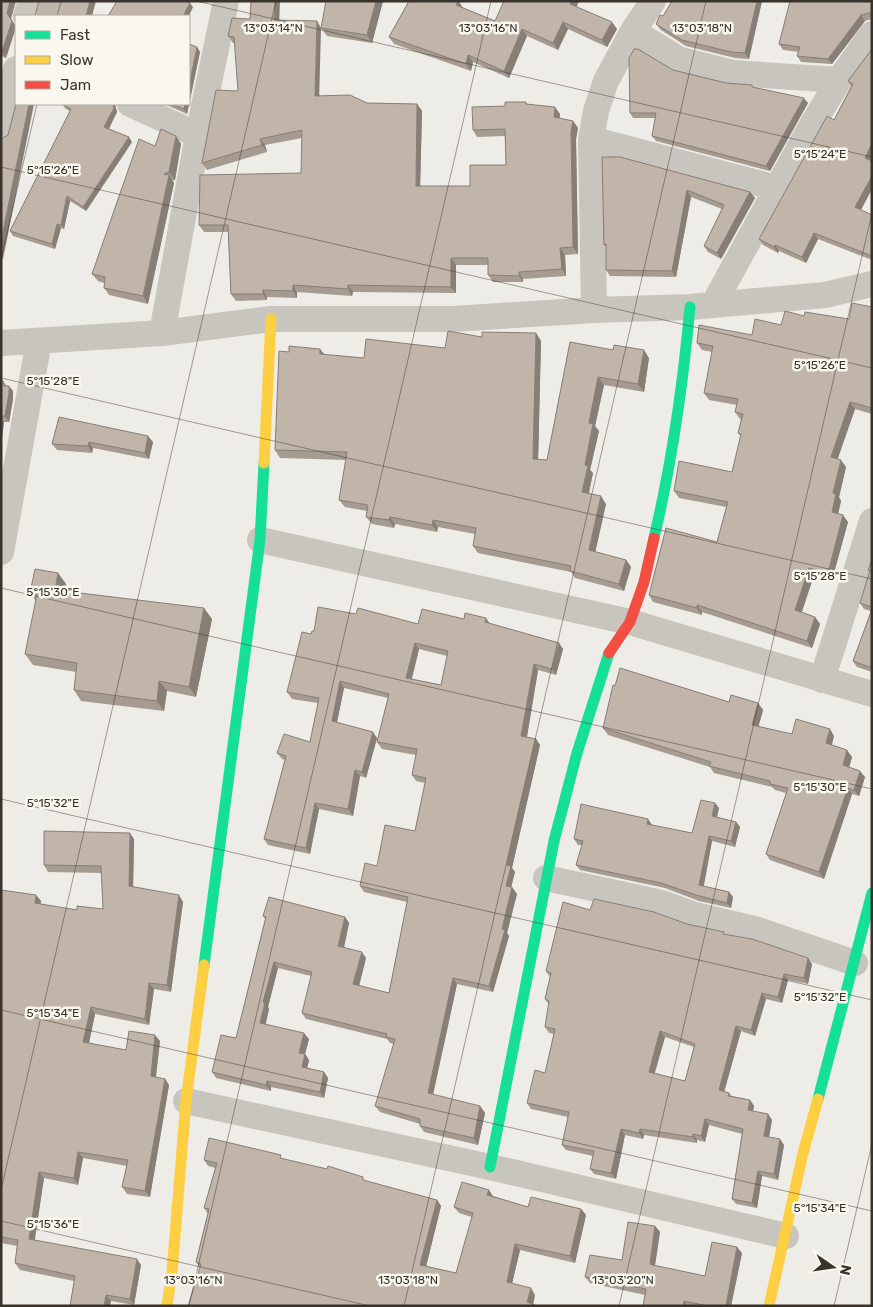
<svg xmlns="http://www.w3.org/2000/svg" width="873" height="1307" viewBox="0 0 873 1307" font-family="Rubik,sans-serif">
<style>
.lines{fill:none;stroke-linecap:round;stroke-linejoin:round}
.street{stroke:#c8c4be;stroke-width:26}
.fast{stroke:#16e098;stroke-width:11}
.slow{stroke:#ffcf43;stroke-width:11}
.jam{stroke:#f24e42;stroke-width:11}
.wall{fill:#a69b90;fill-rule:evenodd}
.shaded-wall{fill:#877e76}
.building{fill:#c1b4a8;stroke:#877e76;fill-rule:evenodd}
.ticks{fill:none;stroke:#39332c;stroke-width:1;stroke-opacity:0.45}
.ticks-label{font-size:12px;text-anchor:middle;fill:#39332c;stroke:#faf7ee;stroke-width:5;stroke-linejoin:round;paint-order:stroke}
</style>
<rect width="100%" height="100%" fill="#eeece6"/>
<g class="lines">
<!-- street -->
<path class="street" d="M26 16 31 1
M633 31 680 60 733 73 839 80
M130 104 198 135
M1 131 16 69
M591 139 776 188
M713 305 808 132 839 80 872 34
M594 310 591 139 596 111 606 81 633 31 653 1
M162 333 198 135 226 1
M1 343 162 333 271 319H453L594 310 690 307 825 295 872 284
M260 540 630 622 872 694
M1 552 39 341
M822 680 872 521
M546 878 662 903 695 915 758 930 855 963
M186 1101 490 1167 786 1236"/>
<!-- fast -->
<path class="fast" d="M654 538C672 462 683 384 690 307
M204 965 260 540 264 463
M818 1099 872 893
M490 1167 554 841 577 753 609 653"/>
<!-- slow -->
<path class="slow" d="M264 463 271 319
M167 1306 172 1272 186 1101 204 965
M769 1306 803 1153 818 1099"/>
<!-- jam -->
<path class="jam" d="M609 653 630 622 644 582 654 538"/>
</g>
<!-- wall -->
<path class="wall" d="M1 1 16 27 6 58 1 56Z
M383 1 372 43 327 36 321 28Z
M409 1H459L463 8 495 21 576 7 617 29 607 47 568 29 558 50 527 36 509 78 473 62 471 71 394 44 389 37Z
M672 1H762L749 59 735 58 686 46 661 30 656 24 663 16Z
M872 1V19L865 21 832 64 801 62 797 56 799 52 783 50 779 44Z
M279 20 320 96 367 103 417 104 422 111 420 186H470L506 165 505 136 477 137 473 130 505 106 526 102 527 104 560 114 559 118 573 121 578 128 576 139 578 254 565 255 566 276 523 279V282H493L488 275V265H456V293L353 292 352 296 297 292V298L267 297V300L236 301 231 294 228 232H204L199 225 301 173 302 138 265 145 267 152 207 170 202 163 238 91 235 43H233L228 36Z
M197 47 200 52 187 114 164 104H189Z
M872 49 870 161H872V189L861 210 872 215V260L818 239 806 263 779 251 778 253 763 245 759 239 834 120 851 86 848 81Z
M673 70 726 83 754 87 808 103 770 171 656 141 652 136 655 118H633L630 113Z
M62 104 115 105 117 112 109 129 132 142 86 211 70 201 64 229 61 228 55 249 13 236 10 231 70 111 66 109Z
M176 136 181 144 175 180 172 181 174 183 148 304 109 295 104 288V283L98 281 92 274 155 146Z
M602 157 750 192 755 198 721 259 708 252 704 246 722 209 691 197 676 277 610 276 606 270V247L604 245Z
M872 307V414L855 409 837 459 846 467 839 497 841 501 838 513 848 522 832 580 814 575 802 612 815 617 820 624 812 648 702 612V615L653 602 649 595 717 542 726 507 679 498 674 491 732 472 741 437 738 433 741 420 740 419 735 412 737 405 709 400 704 393 712 352 702 350 697 343 752 335 781 325 804 316 849 319Z
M536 333 541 341 538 459 547 460 570 342 649 358 644 392 604 385 595 426 599 431 590 470 593 473 589 494 606 504 595 552 626 560 631 567 624 591 575 578 571 572 478 553 473 546 475 534 438 527 437 532 395 524 394 528 372 524 366 517 367 511 345 507 339 500 346 460 280 458 275 450 289 352 364 358 445 348 482 337Z
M1 381H3L7 386 13 391V399L9 422H4L1 446Z
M59 417 153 442 149 459 93 448 92 453 57 450 52 444Z
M872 560V672L857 667 853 661 871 611 864 609 860 603 870 572 868 570Z
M58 573 66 584 64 591 212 619 196 697 167 691 164 711 81 701 74 690 76 672 33 665 25 654 36 601 30 593Z
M356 614 418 624 464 619 490 624 559 643 563 649 556 675 538 670 527 737 536 739 540 745 512 868 515 872 511 887 517 894 507 933 509 936 493 992 457 984 433 1095 480 1106 485 1113 478 1145 424 1132 420 1126V1124L380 1112 375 1106 394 1044 390 1043 387 1039 306 1019 302 1013 311 976 278 968 268 1007 269 1009 266 1024 309 1039 305 1054 309 1060 307 1068 324 1072 328 1078 324 1098 271 1087V1091L216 1078 212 1072 236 1038 265 919 263 916 345 917 349 923 344 947 366 958 359 986 389 993 407 902 364 892 360 886 377 866 415 831 425 783 416 781 412 775 416 755 382 749 377 742 388 698 344 688 337 722 377 738 366 778 360 776 353 816 319 809 310 854 268 845 264 839 285 760 282 759 277 753 310 742 318 703 292 699 287 692 311 634 314 631ZM419 649 447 656 441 685 412 679Z
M729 702 758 703 763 710 758 727 792 734 834 736 832 745 852 757 849 767 865 777 859 796 852 794 824 879 770 860 766 854 786 793 775 790 772 787 714 773 710 767 608 735 603 728Z
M719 808 717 817 736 822 740 827 735 847 712 841 703 886 729 892 733 897 731 908 699 901 665 888 580 870 576 865 582 845H578L574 839 652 825 692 833Z
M134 839 133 887 183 902 171 992 154 989 149 1025 95 1014 89 1043 126 1050 160 1041 156 1077 165 1079 169 1085 150 1197 127 1194 122 1187 127 1166 83 1158 78 1185 44 1178 34 1240 141 1265 134 1305 111 1301 110 1306H70L74 1281 20 1270 15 1263 17 1246 1 1243V890L36 895 41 901 40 904 77 910 103 909 102 873 48 872 44 865Z
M590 910 687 924 725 935 812 964 808 984 788 980 782 1003 766 999 755 1036 741 1031 724 1092 729 1093 732 1096 750 1100 754 1106 753 1111 768 1114 772 1120 769 1137 784 1145 778 1180 762 1176 757 1208 736 1204 732 1199 742 1134 709 1125 705 1142 697 1140V1143L644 1135 643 1139 625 1135 616 1179 594 1174 590 1169 593 1156 566 1150 562 1145 568 1117 531 1109 527 1103 545 1073 554 1034 549 1033 545 1027 549 1005 545 999 550 977 546 971ZM665 1037 694 1047 685 1081 655 1073Z
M204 1160H285L437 1200 441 1206 426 1266 456 1273 472 1217 459 1213 454 1207 489 1190 493 1196 528 1207 581 1209 586 1215 575 1263 520 1250 512 1283 535 1295 200 1268 196 1262 208 1214 204 1208 215 1168 208 1166Z
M655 1226 660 1232 655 1266 705 1276 742 1253 731 1306H643L645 1295 590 1283 585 1277 622 1260Z"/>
<!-- shaded-wall -->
<path class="shaded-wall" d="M10 1H16L11 19 16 27 6 58 2 52 7 13Z
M90 1H96L92 16H86Z
M275 1H280L279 26 274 20Z
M376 1H383L372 43 367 35Z
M458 1 463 8 461 12 456 5Z
M571 1H579L575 11 570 4Z
M757 1H762L749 59 745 53Z
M190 3 193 7 189 16H183Z
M861 15 865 21 832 64 828 59Z
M317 21 321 28 319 103 315 96Z
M563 22 568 29 558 50 553 43Z
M612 22 617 29 607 47 602 40Z
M522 29 527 36 509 78 504 71Z
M197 47 200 52 187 114 184 109 185 104H189V86Z
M468 55 473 62 471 71 466 64Z
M804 98 808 103 770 171 766 166Z
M29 104H34L3 259 1 257V241Z
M113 104H115L117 112 107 132 104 127Z
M417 104 422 111 420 193 416 186Z
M555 107 560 114 559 124 554 117Z
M573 121 578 128 576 139 578 254 573 247 571 132Z
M176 136 181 144 175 180 169 172Z
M129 137 132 142 86 211 83 207Z
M260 139 265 145 267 152 262 145Z
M872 143V157L869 163 865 158Z
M169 175 174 183 148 304 143 296Z
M872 176V189L859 213 855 207Z
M687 190 691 197 676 277 672 271Z
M750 192 755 198 721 259 717 253Z
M67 196 70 201 64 229 61 225Z
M57 224 61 228 55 249 52 244Z
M814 233 818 239 806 263 802 257Z
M775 245 779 251 778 253 774 247Z
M560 248 565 255 566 276 562 269Z
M451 258 456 265V293L451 287Z
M519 272 523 279V282L519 276Z
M293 285 297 292V298L293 291Z
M348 285 353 292 352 296 348 289Z
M263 290 267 297V300L263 294Z
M536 333 541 341 538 466 533 459Z
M320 349 326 356 320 354Z
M644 350 649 358 644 392 638 384Z
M598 377 604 385 595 426 599 431 590 470 593 473 587 500 582 492 589 423Z
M9 386 13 391V399L9 422 5 416Z
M850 402 855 409 836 464 831 457Z
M1 419 4 422 1 446Z
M148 436 153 442 149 459 145 453Z
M89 442 93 448 92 453 88 446Z
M841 460 846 467 839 497 841 501 837 519 832 512 833 493Z
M601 496 606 504 594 558 589 550Z
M843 515 848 522 832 580 828 573Z
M390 517 395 524 394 528 389 520Z
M433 520 438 527 437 532 432 525Z
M626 560 631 567 624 591 619 584Z
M809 568 814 575 800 617 795 610Z
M58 573 66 584 63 600 55 590Z
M697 605 702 612V615L697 608Z
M204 608 212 619 196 697 189 687Z
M815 617 820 624 812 648 807 641Z
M486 618 490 624 485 622Z
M415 643 419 649 410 685 406 678Z
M559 643 563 649 556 675 552 669Z
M534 664 538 670 526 742 521 736Z
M159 681 167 691 164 711 157 701Z
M340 681 344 688 336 727 332 721Z
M758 703 763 710 757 732 752 725Z
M830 729 834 736 830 750 826 743Z
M373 732 377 738 366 778 362 772Z
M536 739 540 745 512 868 515 872 510 892 506 886 507 865Z
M847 750 852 757 848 772 843 765Z
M355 770 360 776 353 816 348 809Z
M860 771 865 777 859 796 854 790Z
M848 788 852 794 824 879 819 872Z
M315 803 319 809 310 854 306 848Z
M715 803 719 808 716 821 712 816Z
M648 819 652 825 650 830 647 824Z
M736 822 740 827 735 847 731 841Z
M130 833 134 839 133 893 129 886Z
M709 836 712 841 703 891 699 885Z
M512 887 517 894 507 933 509 936 493 992 489 986 502 929Z
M729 892 733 897 731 908 727 903Z
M36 895 41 901 40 910 35 903Z
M179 895 183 902 171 992 167 985Z
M345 917 349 923 343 952 338 946Z
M362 952 366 958 358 990 353 984Z
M808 958 812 964 808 984 804 978Z
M274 962 278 968 268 1007 269 1009 264 1029 260 1023 263 1002Z
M784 974 788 980 782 1003 778 997Z
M453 978 457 984 432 1099 428 1093Z
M149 983 154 989 149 1025 145 1019Z
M762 993 766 999 755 1036 751 1030Z
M91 1007 95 1014 88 1048 83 1042Z
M736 1026 741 1031 723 1096 719 1090Z
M660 1031 665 1037 653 1078 649 1072Z
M304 1033 309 1039 305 1054 309 1060 306 1073 302 1067 299 1053Z
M155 1035 160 1041 155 1083 151 1076Z
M324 1072 328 1078 324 1098 320 1092Z
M165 1079 169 1085 150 1197 145 1191Z
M267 1081 271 1087V1091L266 1085Z
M750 1100 754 1106 752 1116 748 1110Z
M480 1106 485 1113 478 1145 474 1138Z
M768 1114 772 1120 768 1142 764 1136Z
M705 1119 709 1125 705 1142 701 1136Z
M621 1129 625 1135 616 1179 611 1173Z
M640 1129 644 1135 643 1139 639 1133Z
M693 1134 697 1140V1143L693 1137Z
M780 1139 784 1145 778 1180 774 1174Z
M78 1152 83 1158 78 1185 74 1178Z
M758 1171 762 1176 757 1208 752 1203Z
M39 1172 44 1178 34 1246 29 1239Z
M489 1190 493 1197 487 1195Z
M437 1200 441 1206 425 1271 420 1265Z
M581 1209 586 1215 575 1263 570 1256Z
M655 1226 660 1232 654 1271 650 1264Z
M515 1244 520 1250 511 1288 507 1282Z
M737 1247 742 1253 731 1306H726Z
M137 1259 141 1265 134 1305 130 1299Z
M531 1288 535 1295 533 1306 527 1302Z
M106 1295 111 1301 110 1306H104Z
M684 1301 687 1306H683Z"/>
<!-- building -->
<path class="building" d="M1 1H10L7 13 12 21 2 52H1Z
M39 1H90L86 16H35Z
M117 1H187L190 3 183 16H108Z
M251 1H275L274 20 317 21 315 96 350 95 367 103 417 104 416 186H470V165H506L505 129 473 130 472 107 505 106V102H526V104L555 107 554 117 573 121 571 132 573 247 560 248 562 269 519 272V276L488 275V258H451V287L348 285V289L293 285V291L263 290V294H231L228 225H199L200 175 301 173 302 130 260 139 262 145 202 163 216 90 238 91 234 37 228 36 232 18 250 19Z
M326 1H376L367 35 321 28Z
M409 1H458L456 5 495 21 504 1H571L570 4 612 22 602 40 563 22 553 43 522 29 504 71 468 55 466 64 389 37Z
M672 1H757L745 53 731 52 682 40 656 24 660 15 663 16Z
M790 1H872V14L869 13 861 15 828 59 797 56 800 47 779 44Z
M189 44 197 47 189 86Z
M634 49H638L673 70 726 83 752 85V87L804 98 766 166 652 136 656 113H630L629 58Z
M872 49V143L865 158 872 161V176L855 207 872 215V256L814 233 802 257 775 245 774 247 759 239 817 134 827 116 834 120 853 84 848 81Z
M16 104H29L1 241V139L8 135Z
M62 104H113L114 108 104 127 129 137 83 207 67 196 61 225 57 224 52 244 10 231 71 109Z
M171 104H185L184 109Z
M161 129 176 136 169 172 164 174 169 175 143 296 104 288 105 277 92 274 139 139 155 146Z
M602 157H620L750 192 717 253 704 246 724 205 687 190 672 271 606 270V244L604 245Z
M852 303 872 307V408L850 402 831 457 841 460 833 493 836 494 832 512 843 515 828 573 809 568 795 610 815 617 807 641 697 605V608L649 595 666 528 717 542 728 502 674 491 679 461 732 472 741 434 738 433 743 414 735 412 738 399 704 393 713 346 697 343 699 325 752 335 755 319 781 325 785 311 804 316 805 312 849 319Z
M448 331 482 337V332L536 333 533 459 547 460 570 342 613 350 614 345 644 350 638 384 598 377 589 423 593 424 585 465 588 466 582 492 601 496 589 550 626 560 619 584 570 571 571 566 473 546 476 528 433 520 432 525 390 517 389 520 366 517 368 505 339 500 347 452 275 450 279 351 289 352V346L320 349V354L364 358 366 339 445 348Z
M1 381H3L4 386H9V393L5 416H1Z
M59 417 148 436 145 453 89 442 88 446 52 444Z
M872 560V607L860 603 870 570H868Z
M35 569 58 573 55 590 204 608 189 687 159 681 157 701 74 690 77 663 25 654 37 594 30 593Z
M318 607 356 614 358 608 418 624 422 609 464 619 465 613 486 618 485 622 559 643 552 669 534 664 521 736 536 739 507 865 511 866 506 886 512 887 502 929 505 930 489 986 453 978 428 1093 480 1106 474 1138 420 1126V1119L375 1106 395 1039 386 1037 387 1034 302 1013 312 972 274 962 263 1002 265 1003 260 1023 304 1033 299 1053 305 1054 302 1067 324 1072 320 1092 267 1081 266 1085 212 1072 221 1035 236 1038 266 917 263 916 269 897 345 917 338 946 362 952 353 984 389 993 408 897 360 886 365 863 377 866 385 825 415 831 426 778 412 775 417 749 377 742 389 694 340 681 332 721 373 732 362 772 355 770 348 809 315 803 306 848 264 839 286 756 277 753 284 734 310 742 319 698 287 692 302 632 311 634 312 631H314ZM415 643 448 651 441 685 406 678Z
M872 609V668L853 661Z
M620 668 729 702 731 695 758 703 752 725 792 734 796 719 830 729 826 743 847 750 843 765 860 771 854 790 848 788 819 872 766 854 788 788 770 784V781L709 766 711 762 603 728 613 685 615 686Z
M701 800 715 803 712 816 736 822 731 841 709 836 699 885 729 892 727 903 696 895 661 883 576 865 583 841 574 839 581 804 648 819 647 824 692 833Z
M44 831 130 833 129 886 179 895 167 985 149 983 145 1019 91 1007 83 1042 126 1050 129 1031 155 1035 151 1076 165 1079 145 1191 122 1187 128 1160 78 1152 74 1178 39 1172 29 1239 137 1259 130 1299 106 1295 104 1306H70L75 1276 15 1263 18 1240 1 1237V890L36 895 35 903 77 910V906L103 909 101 866 44 865Z
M594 899 654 912 687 924 724 932 723 934 752 939 808 958 804 978 784 974 778 997 762 993 751 1030 736 1026 719 1090 729 1093 728 1096 750 1100 748 1110 768 1114 764 1136 780 1139 774 1174 758 1171 752 1203 732 1199 743 1129 705 1119 701 1136 693 1134V1137L640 1129 639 1133 621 1129 611 1173 590 1169 594 1151 562 1145 569 1112 527 1103 535 1070 545 1073 555 1029 545 1027 549 1001 545 999 551 973 546 971 563 902 590 910ZM660 1031 695 1044 685 1081 649 1072Z
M209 1138 281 1155 280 1158 327 1169 328 1166 363 1177V1180L437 1200 420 1265 456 1273 473 1213 454 1207 462 1182 489 1190 487 1195 528 1207 531 1197 581 1209 570 1256 515 1244 507 1282 531 1288 527 1302 537 1306H188L201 1264 196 1262 209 1209 204 1208 217 1163 204 1160Z
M628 1222 655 1226 650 1264 653 1265 705 1276 712 1242 737 1247 726 1306H708L684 1301 683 1306H643L646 1289 585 1277 590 1255 622 1260Z"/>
<!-- ticks -->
<path class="ticks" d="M196 1 872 157M57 16 61 1M1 167 872 368M1 259 37 104M1 378 872 579M1 588 872 789M1 799 872 1000M1 1010 872 1211M1 1190 276 1M1 1221 370 1306M189 1306 491 1M404 1306 706 1M619 1306 872 213M834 1306 872 1144"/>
<g class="ticks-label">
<text x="273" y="32">13°03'14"N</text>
<text x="488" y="32">13°03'16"N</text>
<text x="702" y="32">13°03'18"N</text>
<text x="820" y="158">5°15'24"E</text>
<text x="53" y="174">5°15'26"E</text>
<text x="820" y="369">5°15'26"E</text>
<text x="53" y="385">5°15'28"E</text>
<text x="820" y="580">5°15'28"E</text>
<text x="53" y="596">5°15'30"E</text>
<text x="820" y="791">5°15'30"E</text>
<text x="53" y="807">5°15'32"E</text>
<text x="820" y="1001">5°15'32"E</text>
<text x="53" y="1017">5°15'34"E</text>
<text x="820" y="1212">5°15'34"E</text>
<text x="53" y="1228">5°15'36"E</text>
<text x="193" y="1284">13°03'16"N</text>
<text x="408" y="1284">13°03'18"N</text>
<text x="623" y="1284">13°03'20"N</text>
</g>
<!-- border -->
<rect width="873" height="1307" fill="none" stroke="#39332c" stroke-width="5"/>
<!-- legend -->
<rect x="15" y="15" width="175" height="90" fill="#faf7ee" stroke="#ada9a0"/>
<rect x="25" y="31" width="25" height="8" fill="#16e098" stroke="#ada9a0"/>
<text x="60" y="40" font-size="15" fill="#39332c">Fast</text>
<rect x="25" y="56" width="25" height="8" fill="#ffcf43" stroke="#ada9a0"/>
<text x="60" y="65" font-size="15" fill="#39332c">Slow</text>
<rect x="25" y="81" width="25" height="8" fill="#f24e42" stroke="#ada9a0"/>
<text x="60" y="90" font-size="15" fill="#39332c">Jam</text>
<!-- north arrow -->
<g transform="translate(833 1267) rotate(103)" stroke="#faf7ee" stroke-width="4" paint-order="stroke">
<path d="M0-4L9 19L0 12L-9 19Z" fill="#39332c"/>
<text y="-8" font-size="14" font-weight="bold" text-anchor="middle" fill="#39332c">N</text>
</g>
</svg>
